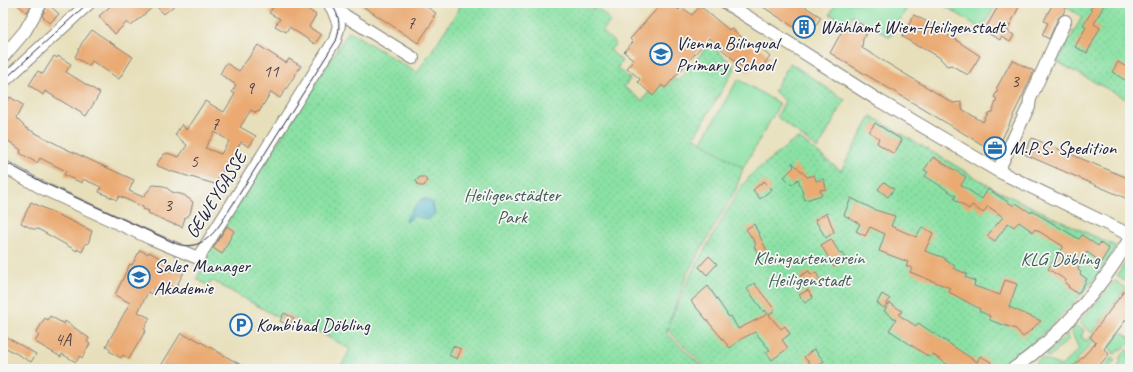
<svg xmlns="http://www.w3.org/2000/svg" width="1133" height="372" viewBox="0 0 1133 372" font-family="Caveat,sans-serif">
<style>
.grass{fill:#8ae1a4;stroke:#568270}
.park{fill:url(#park-dots);stroke:#568270}
.water{fill:url(#water-ripples);stroke:#346a80}
.building{fill:#eaaa72;fill-rule:evenodd}
.lines{fill:none;stroke-linecap:round;stroke-linejoin:round}
.minor-casing{stroke:#84807a;stroke-width:14}
.minor{stroke:#fff;stroke-width:12}
.tram{stroke:#22223b;stroke-width:1}
.labels{text-anchor:middle;dominant-baseline:central;stroke-width:3.5;stroke-linejoin:round;paint-order:stroke}
.number-label{font-size:17px;fill:#544449}
.poi-label{font-size:19px;fill:#22223b;stroke:#f6f6f2;text-anchor:start}
.street-label{font-size:19px;fill:#22223b;stroke:#f6f6f2}
.park-label{font-size:19px;fill:#415b5a;stroke:#f6f6f2}
</style>
<defs>
<pattern id="park-dots" width="8" height="8" patternUnits="userSpaceOnUse"><rect width="8" height="8" fill="#8ae1a4"/><path d="M2 2h.1M6 6h.1" fill="none" stroke="#77c18e" stroke-width="1.8" stroke-linecap="round"/></pattern>
<pattern id="water-ripples" width="26" height="14" patternUnits="userSpaceOnUse"><rect width="26" height="14" fill="#47b3c4"/><path d="M2 4q2-2 4 0t4 0M15 11q2-2 4 0t4 0" fill="none" stroke="#3b91a0"/></pattern>
</defs>
<rect width="100%" height="100%" fill="#f6f6f2"/>
<filter id="ink" filterUnits="userSpaceOnUse"><feTurbulence type="fractalNoise" baseFrequency=".025" numOctaves="2"/><feDisplacementMap in="SourceGraphic" scale="8" xChannelSelector="R" yChannelSelector="G"/><feConvolveMatrix kernelMatrix="1 2 1 2 8 2 1 2 1" color-interpolation-filters="sRGB"/></filter>
<filter id="wash" filterUnits="userSpaceOnUse"><feTurbulence type="fractalNoise" baseFrequency=".012" numOctaves="4" result="noise"/><feDisplacementMap in="SourceGraphic" scale="16" xChannelSelector="R" yChannelSelector="G"/><feGaussianBlur stdDeviation="0.9" result="paint"/><feColorMatrix in="noise" values="0 0 0 0 0 0 0 0 0 0 0 0 0 0 0 0 0 1.4 0 .05"/><feComposite in="paint" operator="in"/></filter>
<g filter="url(#wash)">
<rect width="100%" height="100%" fill="#e7dfb9"/>
<!-- grass -->
<path class="grass" d="M836 3H910L890 37 852 15 847 24 830 14Z
M940 3H997L982 29Z
M738 79 780 104 743 168 701 143Z
M1130 256V280L1126 278 1123 281 1117 275Z
M1115 281 1126 288 1092 333 1081 324V320Z
M1075 326 1084 330 1081 337 1087 341 1090 337 1094 341 1076 361 1077 363 1071 369H1037L1035 363 1041 358 1061 366 1079 349 1071 331Z
M1121 332 1130 338V344L1114 354 1109 347Z
M1067 334 1069 339 1049 357 1045 356Z
M1128 349 1130 369H1119V364L1121 361 1119 358Z
M1111 358 1115 361 1110 366 1111 369H1101Z"/>
<!-- park -->
<path class="park" d="M453 3H583L591 10 595 6 611 21 602 31 616 44 610 50 622 61 617 68 630 79 624 87 642 101 649 92 652 95 662 85 665 88 674 78 677 81 710 44 734 66V70L694 137 743 168 736 189 688 272 669 323 691 274 740 188 753 173 796 139H800L841 171 871 116 1000 192 1117 247 1094 280 1070 307 1040 337 999 369H707L671 333 668 327 667 333 704 369H340L350 349 284 313 281 319 213 281 207 285 197 279 211 247 349 31 417 73 460 8Z
M1060 3H1130V101L1057 62 1082 17Z
M790 63 845 100 818 149 777 117 785 101 774 91Z"/>
<!-- water -->
<path class="water" d="M424 198 433 203 435 214 427 220 415 216 406 222 405 220 419 201Z"/>
<g id="blocks">
<!-- building -->
<path class="building" d="M16 3H32L27 13Z
M114 3H177L164 14 155 5 131 26 127 22 115 34 99 16Z
M276 3H299L316 15 309 27 321 35 315 44 289 27 286 32 275 26 280 19 269 13Z
M358 3H421L436 13 433 17 435 18 418 43Z
M662 3H670L679 10 682 7 692 15 700 6 729 30 731 28 753 47 756 44 770 57 759 70 753 66 748 72 709 38 665 88 662 85 653 96 638 82 640 79 627 68 634 60 624 52 633 42 630 39Z
M757 3H799L821 17 809 37Z
M1000 3H1019L1017 6 1019 7 1007 31 1014 35 1010 42 1001 37 1000 40 984 31Z
M1053 3H1060L1066 7 1063 14 1058 18 1049 39 1042 35 1048 23 1044 21Z
M1094 3H1105L1094 24 1100 28 1087 53 1075 47 1086 27 1083 25 1092 11 1090 10Z
M48 4 59 14 50 23 42 16Z
M914 15 945 31 944 32 980 56 968 75 951 65 947 66 939 57 920 46V48L902 36Z
M859 23 869 29 863 39 862 48 953 103 962 102V109L983 122 988 113 992 112 997 99 994 97 998 90 996 89 1012 60 1034 71 997 150 993 151 830 53 846 24 856 29Z
M92 30 133 57 119 79 92 61 89 66 75 57 82 43Z
M258 45 286 63 289 59 301 66 280 98 271 92 259 112 258 111 256 113 251 110 240 127 256 136 249 147 241 142 215 184 170 171 156 165 164 154H166L167 153 179 157 187 145 175 135 182 124 186 130 205 101 224 112 235 94 232 92 236 85 220 74 226 63 239 71ZM215 132 229 141 221 154 205 148Z
M54 56 57 58 58 56 71 64 66 72 100 93 86 116 45 91 43 95 29 85 38 71 43 74Z
M1118 62 1130 69V83L1112 72Z
M10 97 23 105 16 118 26 128 64 148 134 180 129 191 143 197 153 185 164 186 172 192 184 195 193 202 190 214 185 218 182 227 175 224V225L148 213 149 211 143 209V207L119 196 117 200 99 192 101 187 83 179 82 183 64 175 66 171 40 158 37 163 20 153 21 150 3 137V105Z
M875 123 902 140 894 154 877 143 879 138 869 132Z
M1032 138 1130 179V200L1024 154Z
M933 157 966 177 961 185 982 199 988 189 1014 206 1016 203 1031 213 1032 211 1079 239 1082 235 1098 246 1100 243 1109 249 1101 262 1087 252 1078 266 1079 267 1078 270 1081 272 1080 274 1087 279 1078 294 1068 287 1069 286 1065 283 1066 280 1048 269 1063 246 1035 229 1033 232 1019 222 1014 227 1008 223 995 241 987 236 1003 217 988 206 983 213 972 205 969 209 954 199 956 196 925 176 928 172 924 170Z
M792 162 807 177 814 175 816 181 824 179 826 189 820 190 822 195 805 200 798 179 792 185 784 177 794 167Z
M420 177H425L427 182 424 186H419L416 181Z
M764 181 772 189 760 199 753 190Z
M884 182 894 189 888 197 878 189Z
M851 198 875 210 895 216 891 226 916 237 922 227 933 233 925 251 945 258V260L955 266 953 268 967 274 965 277 975 281 974 286 1000 295 1005 280 1017 284 1009 307 1041 321 1023 337 1016 329 992 321 989 319 990 316 979 311 980 309 949 292 950 288 910 272 912 268 906 266 908 262 879 251 885 234 870 227 865 236 856 231 860 224 844 215Z
M31 202 92 231 88 244 86 243 82 252 77 249V251L38 229H33L21 223Z
M827 213 834 232 826 238 815 220Z
M754 224 767 251 759 256 754 246 756 244 746 229Z
M227 226 234 231 222 254 213 248Z
M831 239 840 254 842 253 846 261 834 267 821 245Z
M140 250 148 254 149 252 184 272 175 289 169 285 165 294 154 288 151 294 148 292 138 312 150 318 144 329 146 330 129 359 123 355 121 358 109 351 111 349 106 346 130 303 115 295 130 264 132 265Z
M709 256 717 264 707 275 699 267Z
M809 271 811 275 816 272 820 280 806 288 800 276Z
M754 283 775 310 769 315 781 329 785 326 790 334 782 340 788 348 772 360 766 352 770 350 755 332 741 339 730 348 691 301 708 286 729 317 731 316 738 329 768 314 765 310 764 312 747 289Z
M1130 283V314L1104 349 1109 354 1096 369H1071L1096 343 1090 337Z
M808 290 813 298 805 303 799 295Z
M882 294 890 299 884 308 877 303Z
M890 303 902 311 899 315 916 326 918 323 977 362 980 356 991 362 987 369H954L932 354 929 357 917 349 889 330 896 320 884 311Z
M284 313 294 318 290 326 280 321Z
M50 316 64 324 65 321 89 338 87 342 90 344 82 358 80 356 76 362 62 354 61 357 35 342 39 335 36 333 45 318 48 320Z
M181 333 191 338 192 337 248 369H159Z
M3 335 36 354 31 362 3 346Z
M453 346 461 349 457 359 449 355Z
M814 349 824 361 815 369 804 357Z"/>
</g>
</g>
<g filter="url(#ink)">
<use href="#blocks" fill-opacity="0" stroke="#84807a" stroke-width="1"/>
<g class="lines">
<!-- minor casing -->
<g class="minor-casing">
<path id="minor" d="M726 3 878 100 998 171 1130 235
M331 7 413 58
M3 57 25 31 41 3
M3 82 89 3
M3 166 42 188 150 238 198 258 335 40 339 25 332 7
M998 171 1029 106 1030 99 1065 21
M1013 369C1060 336 1102 288 1130 238"/>
</g>
<!-- minor -->
<use href="#minor" class="minor"/>
<!-- tram -->
<path class="tram" d="M3 81 88 3
M3 161 44 183 177 244C197 250 210 239 221 223L336 41C341 27 340 14 330 3"/>
</g>
</g>
<!-- icons -->
<defs>
<g id="building-ring" transform="scale(1.15)"><circle r="9.5" fill="#f6f6f2" stroke="#1f6fb2" stroke-width="1.5"/><path d="M-4-6H4V6H1V3H-1V6H-4ZM-2.5-4.3h1.7v1.8h-1.7ZM.8-4.3h1.7v1.8H.8ZM-2.5-1h1.7V.8h-1.7ZM.8-1h1.7V.8H.8Z" fill="#1f6fb2"/></g>
<g id="school-ring" transform="scale(1.15)"><circle r="9.5" fill="#f6f6f2" stroke="#1f6fb2" stroke-width="1.5"/><path d="M0-5L7-2L0 1L-7-2ZM-4 1L0 2.5L4 1V4Q0 6-4 4Z" fill="#1f6fb2"/></g>
<g id="office-ring" transform="scale(1.15)"><circle r="9.5" fill="#f6f6f2" stroke="#1f6fb2" stroke-width="1.5"/><path d="M-6-3h4V-5.5h4V-3h4V5H-6ZM-1-4.5V-3h2v-1.5ZM-6 0V1H6V0Z" fill="#1f6fb2"/></g>
<g id="university-ring" transform="scale(1.15)"><circle r="9.5" fill="#f6f6f2" stroke="#1f6fb2" stroke-width="1.5"/><path d="M0-5L7-2L0 1L-7-2ZM-4 1L0 2.5L4 1V4Q0 6-4 4Z" fill="#1f6fb2"/></g>
<g id="parking-ring" transform="scale(1.15)"><circle r="9.5" fill="#f6f6f2" stroke="#1f6fb2" stroke-width="1.5"/><path d="M-3.5-5.5H1a3.5 3.5 0 0 1 0 7H-1V5.5H-3.5ZM-1-3.4V-.6H.8a1.4 1.4 0 0 0 0-2.8Z" fill="#1f6fb2"/></g>
</defs>
<g fill-rule="evenodd">
<use href="#building-ring" x="804" y="27"/>
<use href="#school-ring" x="661" y="54"/>
<use href="#office-ring" x="995" y="148"/>
<use href="#university-ring" x="139" y="277"/>
<use href="#parking-ring" x="241" y="325"/>
</g>
<g class="labels">
<!-- number labels -->
<g class="number-label">
<text x="411" y="23">7</text>
<text x="271" y="71">11</text>
<text x="1015" y="81">3</text>
<text x="250" y="88">9</text>
<text x="215" y="124">7</text>
<text x="194" y="161">5</text>
<text x="168" y="205">3</text>
<text x="63" y="339">4A</text>
</g>
<!-- poi labels -->
<g class="poi-label">
<text x="820" y="27">Wählamt Wien-Heiligenstadt</text>
<text x="676" y="43">Vienna Bilingual<tspan x="676" dy="22">Primary School</tspan></text>
<text x="1010" y="148">M.P.S. Spedition</text>
<text x="154" y="266">Sales Manager<tspan x="154" dy="22">Akademie</tspan></text>
<text x="256" y="325">Kombibad Döbling</text>
</g>
<!-- street labels -->
<g class="street-label">
<text transform="translate(216 195) rotate(-58)">GEWEYGASSE</text>
</g>
<!-- park labels -->
<g class="park-label">
<text x="512" y="195">Heiligenstädter<tspan x="512" dy="22">Park</tspan></text>
<text x="809" y="258">Kleingartenverein<tspan x="809" dy="22">Heiligenstadt</tspan></text>
<text x="1060" y="259">KLG Döbling</text>
</g>
</g>
<!-- margin -->
<rect width="1133" height="372" fill="none" stroke="#f6f6f2" stroke-width="16"/>
</svg>
